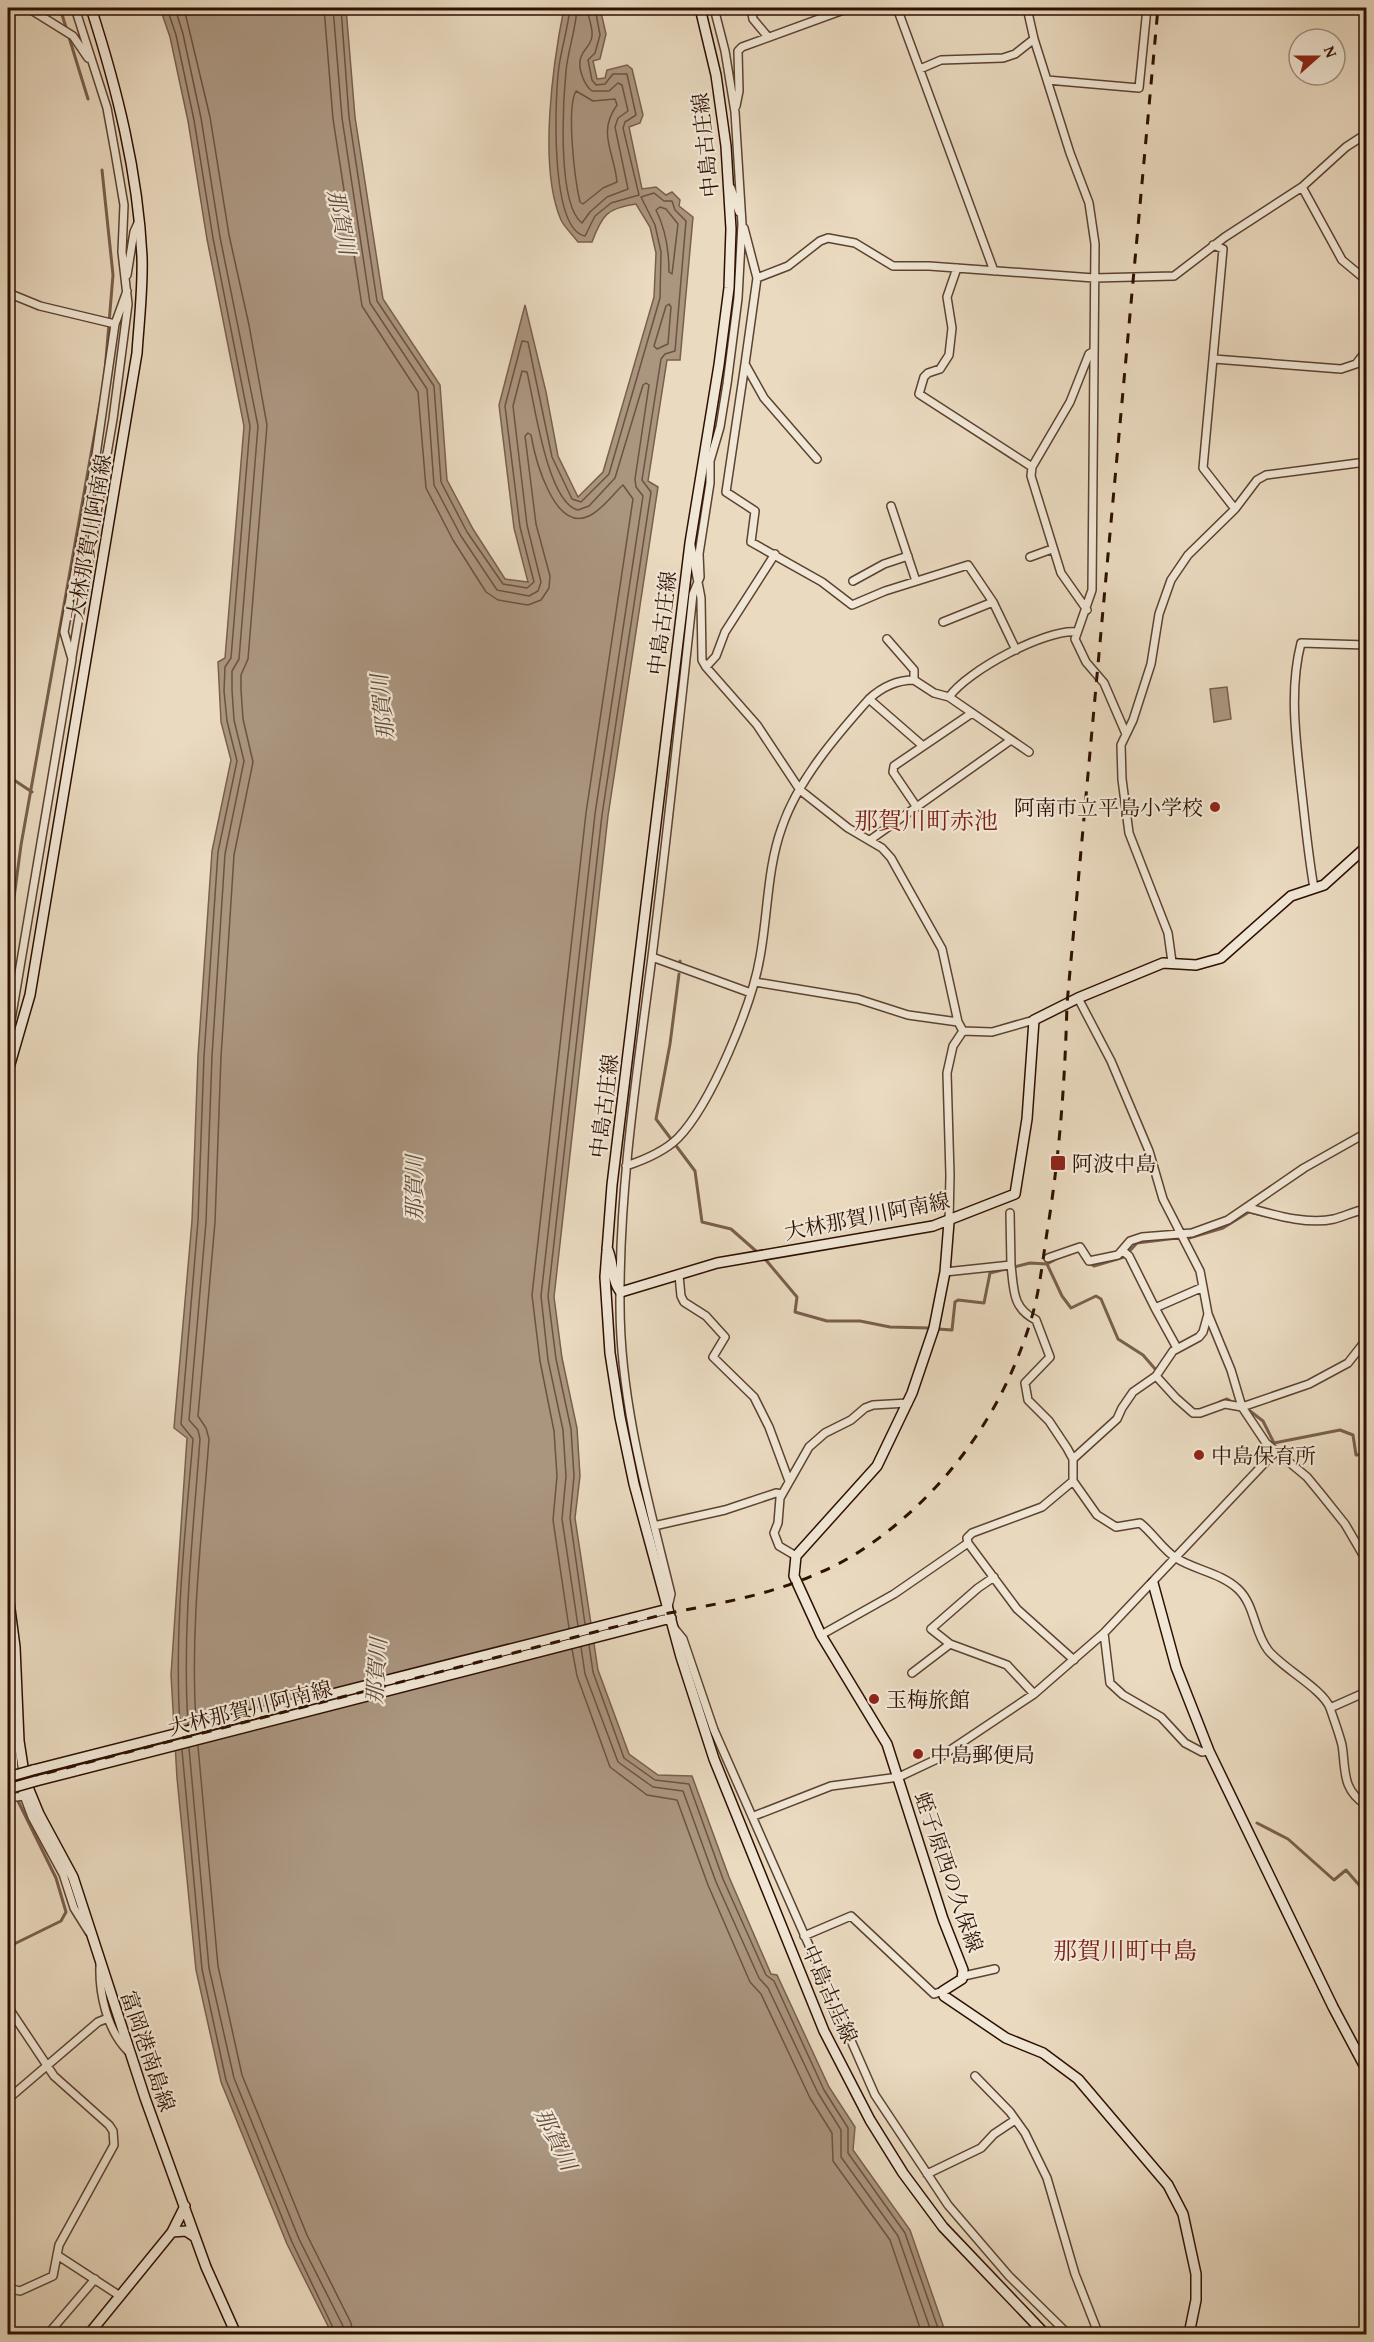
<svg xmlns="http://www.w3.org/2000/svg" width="1374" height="2342" viewBox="0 0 1374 2342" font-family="'Gentium Book Plus','Noto Serif JP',serif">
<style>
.water{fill:#aa957f;stroke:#785f4c;stroke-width:1.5}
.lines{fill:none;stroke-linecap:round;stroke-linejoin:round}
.shore{stroke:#6c5240;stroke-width:1.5}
.stream{stroke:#785f4c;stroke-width:3}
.street-casing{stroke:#5c4230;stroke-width:10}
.secondary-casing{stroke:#2d0f00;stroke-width:12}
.street{stroke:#f1e7d6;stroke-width:7}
.secondary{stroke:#f1e7d6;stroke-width:9}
.rail{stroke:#2d0f00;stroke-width:3;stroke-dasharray:10 10;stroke-linecap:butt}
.secondary-bridge-casing{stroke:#2d0f00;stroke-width:12;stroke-linecap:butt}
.secondary-bridge{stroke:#f1e7d6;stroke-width:9}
.poi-dot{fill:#8f2418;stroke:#f1e7d6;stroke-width:2}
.labels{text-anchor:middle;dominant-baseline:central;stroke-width:4.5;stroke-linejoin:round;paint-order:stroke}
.street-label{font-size:21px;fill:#2d0f00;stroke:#f1e7d6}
.poi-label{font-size:21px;fill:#2d0f00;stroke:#f1e7d6;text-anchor:start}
.water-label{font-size:22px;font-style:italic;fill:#654b39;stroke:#f1e7d6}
.quarter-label{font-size:24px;fill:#7a1f14;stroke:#f1e7d6}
</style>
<rect width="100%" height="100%" fill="#eadac0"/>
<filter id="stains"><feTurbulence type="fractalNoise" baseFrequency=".00333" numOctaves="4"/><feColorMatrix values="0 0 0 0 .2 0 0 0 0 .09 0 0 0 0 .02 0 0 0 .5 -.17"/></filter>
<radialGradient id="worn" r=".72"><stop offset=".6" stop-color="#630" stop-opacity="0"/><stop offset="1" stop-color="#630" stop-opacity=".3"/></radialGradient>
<!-- water -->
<path class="water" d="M160 8H346L355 117 383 299 440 385 447 480 473 529 505 579 528 582 514 528 499 405 525 305 546 392 558 456 578 497 603 472 654 297 656 253 650 227 636 204C607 208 602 215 592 242H578C573 235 565 228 561 220 538 167 553 63 564 8H600L606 34 600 59 593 61 597 79 605 78 607 70 627 65 632 69 643 115 640 123 629 127 642 189 656 187 666 195 672 192 680 200 679 206 693 217 680 360H667L648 481 658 487 608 816 554 1297 562 1358 577 1428 580 1476 575 1518 598 1670 629 1754 658 1775 692 1776 729 1877 771 1974 777 1975 829 2087 855 2127 853 2150 910 2230 946 2334H332L287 2244 221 2082 196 1970 177 1778 171 1675 187 1438 174 1428 192 1221 198 1056 212 851 231 760 221 722 218 662 225 658 244 426 207 239 188 121 170 37Z
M1227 687 1231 719 1214 722 1210 689Z"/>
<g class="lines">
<!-- shore -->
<path class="shore" d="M167 8 176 35 194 120 213 238 250 426 231 658 225 667 224 691 227 721 237 761 218 852 204 1056 198 1221 181 1424 193 1439C185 1535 174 1630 180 1726
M175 8 183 34 201 118 220 237 258 426 239 659 232 671V690L234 720 244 761 225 854 212 1056 206 1222 189 1420 198 1430 200 1439C193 1534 182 1629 188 1725
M184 8 210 117 229 235 249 325 267 425 248 659 241 675V690L243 719 253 762 234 855 221 1057 215 1222 198 1416 206 1428 209 1439C202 1534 190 1628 196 1722
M324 8 333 119 362 306 418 392 426 488 453 540 486 592 498 600 528 605 541 600 549 588 550 576 536 524 525 436 528 433 531 435C535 458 554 533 589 516 602 510 613 494 623 485L633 499 586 813 532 1295 540 1361 554 1431 557 1476 553 1520 569 1628
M333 8 342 118 370 303 427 389 434 485 461 536 497 590 529 596 538 591 541 582 527 525 513 406 522 371 527 372C534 400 547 503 578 510L589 506 615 478 643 385 646 383 649 385 635 479 636 487 643 496 595 814 541 1296 548 1360 563 1430 566 1476 562 1519 578 1626
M341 8 349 117 377 301 434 386 441 482 467 532 503 584 527 588 534 582 520 527 505 406 522 341 528 342 552 457 572 499 581 502 609 474 660 298 661 252 655 225 641 197 654 193 664 201H672L675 210 686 221 675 351 665 354 661 359 642 480 651 492 602 815 548 1296 556 1359 571 1429 574 1476 570 1518 585 1624
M570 8C568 27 562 47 559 66 555 95 549 229 585 236L595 216 611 203 639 195 623 128 625 122 636 115 627 74H613L605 84 596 85 592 80 588 60 595 53 600 35 595 8
M577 8C576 29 568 50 566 71 563 102 557 204 582 223L590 212 607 197 628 189 615 127 618 118 628 111 622 85 618 83 609 91H592C584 85 577 67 581 57 584 48 591 46 592 36 593 27 588 17 587 8
M576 91 593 101 615 99 617 105C597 133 614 151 617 182L603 188 583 204 580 202C575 181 566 109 576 91Z
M660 207 666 209 678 224 672 274 669 272C669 250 666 230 656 210Z
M669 304 671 307 668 344 657 349 654 346 666 306Z
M589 1645 593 1672 624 1758 655 1780 689 1784 723 1879 766 1975 774 1981 824 2090 848 2128V2153L905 2233 940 2334
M581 1647 585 1674 618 1762 653 1787 683 1791 716 1882 759 1978 768 1988 818 2093 841 2130V2157L898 2236 932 2334
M572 1649 577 1676 610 1767 647 1795 677 1800 708 1885 750 1982 761 1994 810 2098 832 2133 833 2161 890 2240 922 2334
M198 1746 218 1966 242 2075 307 2235 351 2323 353 2334
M189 1748 209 1968 234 2078 299 2239 343 2326 344 2334
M182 1750 202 1969 226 2080 292 2242 336 2334"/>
<!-- stream -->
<path class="stream" d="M60 8 88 99
M102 170 113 275 105 371
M8 776 32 792
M8 943 21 845 100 404
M680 963V961
M679 974 670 1044 656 1119 695 1171 702 1222 731 1229 756 1251
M1325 1223 1341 1220
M1189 1238 1223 1228 1249 1212 1288 1221
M765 1259 797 1297 795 1312 827 1321H860L890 1327 929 1328
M1086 1261 1094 1266 1124 1257 1137 1243 1177 1238
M1047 1264 1062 1296 1071 1308 1096 1296 1101 1299 1118 1339 1143 1355 1156 1370
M938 1329 952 1330 955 1302 958 1300 984 1303 990 1273 1030 1263 1047 1264 1058 1258
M1220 1402 1227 1399 1234 1403
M1250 1411 1263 1421 1274 1443 1340 1430 1353 1435 1356 1455 1366 1454
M8 1768 13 1787
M1257 1823 1288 1839 1334 1880 1346 1870 1366 1893
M8 1947 61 1921 66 1912 56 1878 17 1799"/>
<!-- street casing -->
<g class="street-casing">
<path id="street" d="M28 8 73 36 88 58
M751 8 753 19 768 37
M897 8 994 271
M1027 8 1034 39 1070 153 1089 203 1095 244 1092 590 1075 639 1086 662 1104 683 1126 734
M920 69 941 60 1003 58 1015 54 1034 39
M1047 80 1139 88 1147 8
M736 106 739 91 738 51 742 47 849 8
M1302 187 1342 260 1366 280
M731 188 739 212
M744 228 757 278 745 364 764 398 817 459
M957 268 947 297 952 328 949 355 940 369 928 373 924 377 919 394 1032 467
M127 275 134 232 138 223
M757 278 788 266 820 241 828 238 855 243 893 266H929L1094 278 1174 276 1225 237 1302 187 1346 147 1366 134
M8 293 40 306 115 324
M1214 359 1341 369 1356 364 1366 351
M745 364 726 492 755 511 751 542 822 582 852 605 885 591 968 565 993 602
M891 506 916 581
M1235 509 1257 480 1266 475 1366 462
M691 546 701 598 702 660 706 667 757 725 800 790 848 828 882 848 891 858 942 949 958 1022 963 1031 992 1032 1034 1020
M1030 557 1052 549
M853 581 884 564 908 556
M1087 610 1061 573 1031 476 1032 467 1070 402 1089 354 1094 351
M943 622 993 602 1016 650
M887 639 914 670V680
M72 657 113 419 128 304 122 252 124 205 115 152 107 108 75 8
M706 667 716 656 725 632 775 554
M949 697C967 671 1045 629 1076 632
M869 699C882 687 897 680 914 680L934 693 949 697 1029 752
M916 806 893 772 894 766 972 713
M870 840 1011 740
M1314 888C1308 854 1305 820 1301 786 1296 739 1289 690 1301 643L1366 645
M652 957 751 993
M1172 962 1168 933 1129 833 1122 779 1121 745 1133 720 1151 664 1159 614 1171 580 1188 555 1235 509 1203 468 1223 249 1213 245
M755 982 858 999 908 1015 958 1022
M1078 998 1111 1061 1149 1151 1163 1199 1200 1271 1208 1314 1231 1370 1242 1407 1266 1443 1307 1477 1321 1494 1345 1524 1366 1560
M8 1038 72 659 64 632 95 462 115 324 127 291
M626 1166C644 1160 664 1152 678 1138 711 1104 752 1005 760 957 768 914 767 868 782 827 798 780 836 736 869 699L923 746
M1249 1208C1275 1215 1307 1225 1334 1219 1345 1216 1355 1211 1366 1209
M1010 1213 1011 1265
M949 1222 950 1175 947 1073 953 1046 963 1031
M1123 1251 1129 1256 1155 1308
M1048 1258 1080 1247 1089 1261 1118 1255 1130 1241 1142 1237 1192 1233 1228 1220 1304 1168 1366 1133
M945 1272 1011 1265C1014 1290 1012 1308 1036 1320L1050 1357 1025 1383 1028 1400 1049 1421 1067 1448 1073 1459V1481L1097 1515 1116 1527 1140 1523C1153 1533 1163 1550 1176 1558 1195 1570 1221 1573 1238 1589 1255 1605 1254 1632 1268 1650 1282 1668 1323 1689 1330 1708
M679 1275 681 1296 684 1302 706 1316 725 1337 713 1357 754 1397 769 1427 789 1481
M1177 1348 1155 1308 1203 1287
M1156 1376 1176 1398 1193 1413H1200L1225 1404 1242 1407 1309 1384 1348 1363 1366 1340
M1073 1459 1117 1419 1122 1408 1133 1392 1156 1376 1173 1351 1199 1337 1203 1332 1208 1314
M1073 1481 1042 1507 972 1533 967 1538 968 1543 1017 1609 1074 1660
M654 1526 725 1510 776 1493 782 1494
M796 1556 779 1546 774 1533 778 1523 780 1498 809 1447 825 1433 851 1420 865 1408 873 1405 908 1403
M668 1607 671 1594C648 1500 620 1402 620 1305 619 1188 637 1073 652 957 667 837 680 715 693 594L700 577 699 554 710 483V461L720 427 727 384 738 298 742 224 735 112 725 51 714 8
M674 1628 683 1639 714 1730 875 2095 948 2205 1009 2276 1068 2334
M1104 1633 1110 1683 1123 1695 1161 1717 1185 1743 1202 1752 1209 1751
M821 1635 894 1594 968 1543
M950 1644 931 1629 978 1588 994 1577
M8 1647 10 1638 14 1635
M912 1673 950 1644 1007 1665 1034 1694
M8 1676 14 1769 32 1817 63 1874 74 1908 89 1932
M1366 1692 1330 1708C1334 1720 1339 1733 1342 1745 1346 1769 1341 1789 1366 1805
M8 1798 24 1796
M754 1816 831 1786 899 1777 937 1759 1034 1694 1104 1633 1275 1452
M804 1936 851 1916 934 1994 943 1991
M100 1965C99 1994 107 2030 128 2051
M964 1976 995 1969
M8 2007 54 2076 109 2125 113 2131 114 2145 59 2245 53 2276 20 2291 8 2288
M975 2076 1010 2112 1025 2133 1047 2178 1075 2274 1097 2330 1093 2334
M8 2099 98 2022 108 2018
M927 2174 981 2148 994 2134 1015 2120
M57 2255 120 2296
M8 2315 11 2334
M48 2334 95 2279"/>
</g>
<!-- secondary casing -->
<g class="secondary-casing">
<path id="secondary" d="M700 8 716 75 726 146 731 229 729 288 719 365 690 543 612 1185 605 1277 610 1353 620 1417 634 1484 681 1657 714 1759 824 2031 870 2120 903 2173 943 2227 1045 2334
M8 1071 30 995 137 353C139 322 143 289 142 257 138 172 117 89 91 8
M949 1222 945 1272 934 1328 912 1393 877 1466 796 1556 794 1576 821 1635 887 1744 943 1919 963 1970 962 1979 943 1991 944 1996 1006 2038 1043 2053 1078 2079 1168 2185 1183 2214 1196 2274V2300L1189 2334
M607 1248C614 1261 611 1282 621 1292L717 1263 933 1226 1015 1194 1027 1119 1034 1020 1078 998 1163 963 1196 965 1221 958 1291 896 1324 885 1366 847
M1153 1583 1176 1667 1209 1751 1333 2007 1366 2069
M8 1594 15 1647 19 1741 25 1780 39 1814 73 1877 145 2098 206 2267 236 2334
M33 1770 668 1609
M36 1781 671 1618
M185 2206 172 2232 186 2231 195 2237
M89 2334 172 2232"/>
</g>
<!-- street -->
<use href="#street" class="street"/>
<!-- secondary -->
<use href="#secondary" class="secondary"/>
<!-- rail -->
<path class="rail" d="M8 1783 669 1613C718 1604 768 1595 814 1575 852 1560 886 1535 916 1507 971 1455 1009 1392 1031 1320 1040 1290 1043 1257 1048 1226 1060 1151 1065 1080 1067 1004L1158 8"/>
<!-- secondary-bridge casing -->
<g class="secondary-bridge-casing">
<path id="secondary-bridge" d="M8 1777 33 1770
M9 1793 8 1789 36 1781"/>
</g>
<!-- secondary-bridge -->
<use href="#secondary-bridge" class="secondary-bridge"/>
</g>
<!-- markers -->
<g class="poi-dot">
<circle cx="1215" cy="807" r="6"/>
<rect x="1050" y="1155" width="16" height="16" rx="3"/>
<circle cx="1199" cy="1455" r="6"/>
<circle cx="874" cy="1699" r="6"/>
<circle cx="918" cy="1754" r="6"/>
</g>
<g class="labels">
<!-- street labels -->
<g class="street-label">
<text transform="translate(705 145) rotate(-96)">中島古庄線</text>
<text transform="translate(89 537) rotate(-80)">大林那賀川阿南線</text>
<text transform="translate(662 623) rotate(-83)">中島古庄線</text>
<text transform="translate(604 1106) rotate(-83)">中島古庄線</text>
<text transform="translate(867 1216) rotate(-11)">大林那賀川阿南線</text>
<text transform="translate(250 1708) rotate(-14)">大林那賀川阿南線</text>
<text transform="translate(949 1872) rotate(71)">蛭子原西の久保線</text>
<text transform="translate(830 1994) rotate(66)">中島古庄線</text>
<text transform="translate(148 2051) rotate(71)">富岡港南島線</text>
</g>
<!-- poi labels -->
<g class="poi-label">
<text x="1203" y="807" text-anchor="end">阿南市立平島小学校</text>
<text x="1072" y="1163">阿波中島</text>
<text x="1211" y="1455">中島保育所</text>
<text x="886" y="1699">玉梅旅館</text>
<text x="930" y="1754">中島郵便局</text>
</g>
<!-- water labels -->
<g class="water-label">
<text transform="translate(342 222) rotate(79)">那賀川</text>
<text transform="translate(382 707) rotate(-96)">那賀川</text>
<text transform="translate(414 1188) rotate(-90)">那賀川</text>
<text transform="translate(376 1671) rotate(-86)">那賀川</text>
<text transform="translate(556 2139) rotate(64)">那賀川</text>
</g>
<!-- quarter labels -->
<g class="quarter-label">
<text x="926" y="820">那賀川町赤池</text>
<text x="1125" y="1950">那賀川町中島</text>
</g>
</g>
<!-- margin -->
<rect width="1374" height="2342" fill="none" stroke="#eadac0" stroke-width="30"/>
<rect x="9" y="9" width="1356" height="2324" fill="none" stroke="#2d0f00" stroke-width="3"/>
<rect x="15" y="15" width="1344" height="2312" fill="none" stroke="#2d0f00" stroke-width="1.5"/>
<!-- north arrow -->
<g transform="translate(1317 57) rotate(69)"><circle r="28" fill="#f1e7d6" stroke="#a39180" stroke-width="1.5"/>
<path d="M0-4.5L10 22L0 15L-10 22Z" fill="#8f2418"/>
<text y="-9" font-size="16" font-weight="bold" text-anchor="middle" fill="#2d0f00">N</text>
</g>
<rect width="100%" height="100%" filter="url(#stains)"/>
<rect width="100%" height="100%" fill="url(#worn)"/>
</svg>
